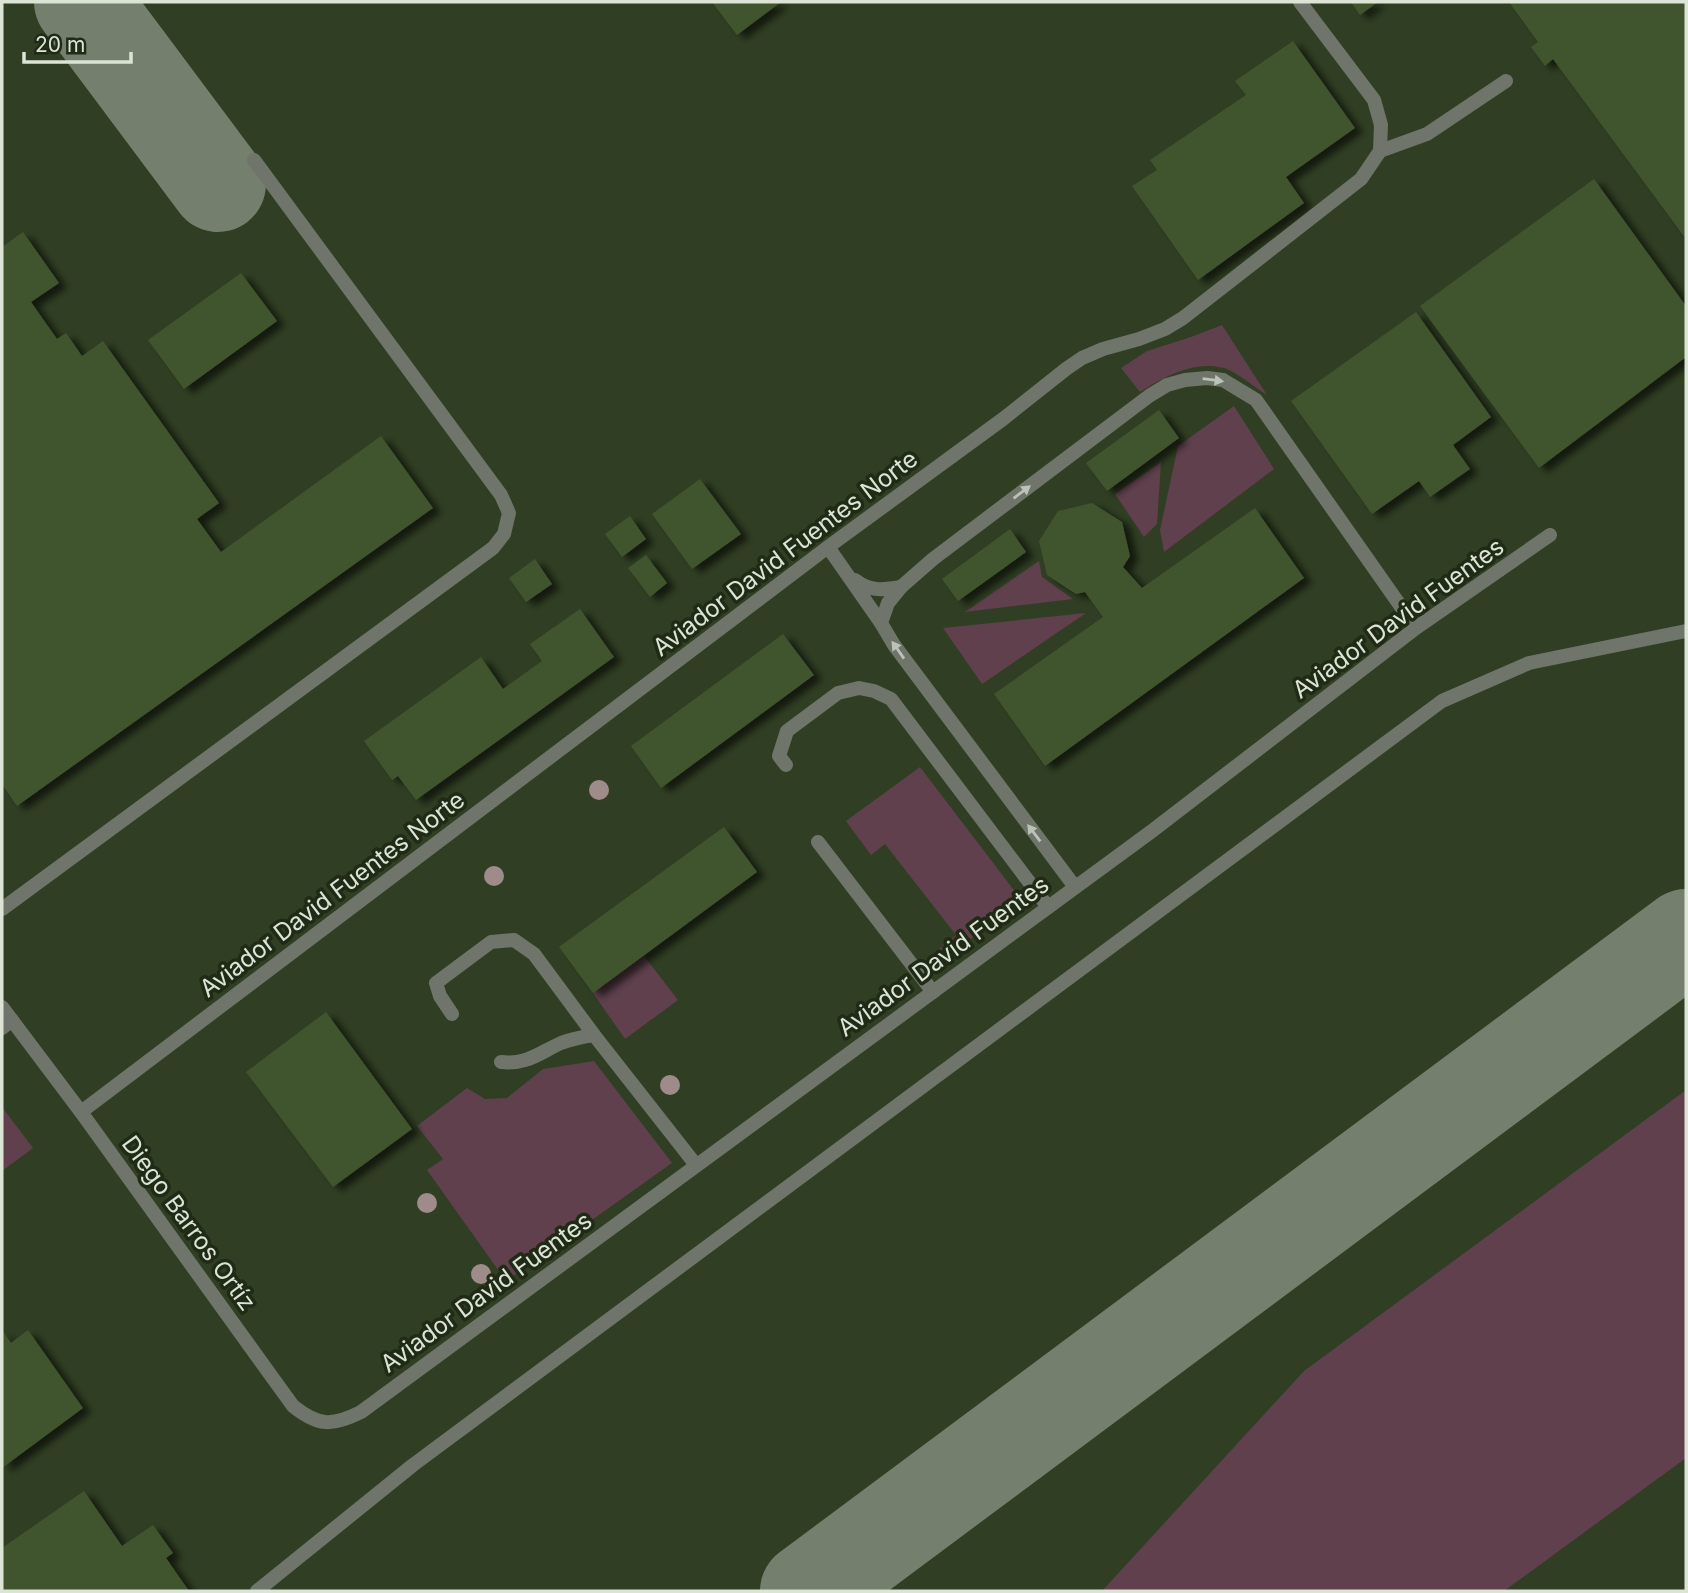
<svg xmlns="http://www.w3.org/2000/svg" width="1688" height="1593" viewBox="0 0 1688 1593" font-family="Inter,sans-serif">
<style>
.built{fill:#303f23}
.green{fill:#5f404c}
.lines{fill:none;stroke-linecap:round;stroke-linejoin:round}
.taxiway{stroke:#757f6d;stroke-width:96}
.building{fill:#41542f;filter:url(#shadow)}
.lane{stroke:#6f756a;stroke-width:14}
.street{stroke:#6f756a;stroke-width:14}
.tree{fill:#9f8b8a}
.oneway{fill:#bbc3b6}
.labels{text-anchor:middle;dominant-baseline:central;stroke-width:7;stroke-linejoin:round;paint-order:stroke}
.street-label{font-size:24px;fill:#dce4d6;stroke:#202b16}
</style>
<defs>
<filter id="shadow"><feDropShadow dx="8" dy="4.5" stdDeviation="3.5" flood-color="#0009"/></filter>
</defs>
<rect width="100%" height="100%" fill="#2a3520"/>
<!-- built -->
<path class="built" d="M2 2H1686V1591H2Z"/>
<!-- green -->
<path class="green" d="M1222 325 1267 395C1256 388 1235 371 1224 368 1195 360 1163 377 1140 392L1121 368 1147 351 1191 337Z
M1234 406 1274 469 1164 552 1160 530 1178 446Z
M1161 462 1157 524 1144 537 1115 494Z
M1039 561 1042 577 1073 599 965 612Z
M1086 613 982 684 943 628Z
M920 767 1020 898 1014 909 939 961 929 963 923 962 956 935 885 844 871 855 846 821Z
M644 956 678 1000 625 1039 593 993Z
M594 1061 672 1163 506 1281 427 1170 443 1159 417 1126 467 1088 485 1099 507 1098 543 1069Z
M1686 1090V1458L1504 1591H1102L1304 1371Z
M2 1107 33 1148 2 1171Z"/>
<g class="lines">
<!-- taxiway -->
<path class="taxiway" d="M82 2 218 184
M808 1591 1686 937"/>
</g>
<!-- building -->
<path class="building" d="M712 2H781L737 35Z
M1351 2H1378L1360 15Z
M1509 2H1686V239L1553 59 1545 66 1531 47 1538 42Z
M1293 41 1355 128 1286 177 1304 203 1198 280 1132 186 1157 170 1150 160 1246 95 1235 81Z
M1594 179 1686 306V357L1539 468 1420 306Z
M23 232 59 283 31 302 57 339 66 333 82 356 103 341 219 503 197 519 221 552 381 436 433 508 17 806 2 784V247Z
M241 273 277 321 184 389 148 340Z
M1416 312 1491 417 1453 445 1470 469 1430 497 1419 481 1372 514 1291 401Z
M1159 410 1179 438 1107 491 1086 463Z
M700 479 741 534 692 569 652 514Z
M1092 503 1122 522 1130 556 1123 567 1142 588 1255 508 1304 578 1045 766 994 694 1103 617 1085 592 1076 594 1047 575 1039 541 1058 511Z
M630 516 646 539 622 557 605 534Z
M1010 529 1026 552 958 601 942 579Z
M646 555 667 583 650 597 628 568Z
M535 559 552 584 526 602 509 578Z
M580 609 614 657 416 800 398 776 392 780 364 741 481 657 503 689 542 661 530 644Z
M783 634 814 675 661 788 631 746Z
M724 827 757 872 593 993 559 947Z
M326 1012 412 1129 333 1187 246 1072Z
M2 1330 11 1343 28 1330 83 1408 2 1468Z
M84 1491 122 1546 153 1525 173 1553 166 1558 189 1591H2V1548Z"/>
<g class="lines">
<!-- lane -->
<path class="lane" d="M1380 151 1427 134 1506 81
M828 547 881 623
M855 580C870 592 884 590 901 587
M786 765 779 756 787 731 838 693 859 688 874 691 891 699 1048 907
M818 842 933 992
M2 909 493 548 504 534 509 513 501 495 254 160
M452 1014 440 996 436 983 491 942 514 940 534 954 594 1035
M2 1028 12 1020
M501 1062C527 1065 539 1053 561 1043 571 1039 583 1037 594 1035L696 1165
M81 1112 828 547 1003 419 1066 369 1082 358 1103 349 1139 339 1165 329 1183 318 1361 179 1380 151 1381 125 1374 100 1300 2
M257 1591 413 1465 1442 701 1529 663 1686 631"/>
<!-- street -->
<path class="street" d="M1075 887 894 645 881 623 888 603 901 587 933 559 1149 396 1167 385 1185 380 1207 378 1223 380 1256 400 1416 628
M2 1007 81 1112 293 1406C319 1427 333 1426 361 1412L1152 831 1416 628 1550 535"/>
</g>
<!-- trees -->
<g class="tree">
<circle cx="599" cy="790" r="10"/>
<circle cx="494" cy="876" r="10"/>
<circle cx="670" cy="1085" r="10"/>
<circle cx="427" cy="1203" r="10"/>
<circle cx="481" cy="1274" r="10"/>
</g>
<!-- one-way arrows -->
<defs><path id="oneway-solid" d="M-6-.8H1V-3.2L6.5 0L1 3.2V.8H-6Z" transform="scale(1.75)"/></defs>
<g class="oneway">
<use href="#oneway-solid" transform="translate(1213 380) rotate(7)"/>
<use href="#oneway-solid" transform="translate(1022 492) rotate(-37)"/>
<use href="#oneway-solid" transform="translate(898 650) rotate(-125)"/>
<use href="#oneway-solid" transform="translate(1034 833) rotate(-127)"/>
</g>
<g class="labels">
<!-- street labels -->
<g class="street-label">
<text transform="translate(785 553) rotate(-37)">Aviador David Fuentes Norte</text>
<text transform="translate(1398 618) rotate(-36)">Aviador David Fuentes</text>
<text transform="translate(332 894) rotate(-37)">Aviador David Fuentes Norte</text>
<text transform="translate(943 956) rotate(-36)">Aviador David Fuentes</text>
<text transform="translate(189 1223) rotate(54)">Diego Barros Ortíz</text>
<text transform="translate(486 1292) rotate(-36)">Aviador David Fuentes</text>
</g>
</g>
<!-- border -->
<rect width="1688" height="1593" fill="none" stroke="#dce4d6" stroke-width="7"/>
<!-- scale -->
<path d="M24 52v10h107v-10" fill="none" stroke="#dce4d6" stroke-width="3.5"/>
<text x="35" y="52" font-size="21" fill="#dce4d6" stroke="#202b16" stroke-width="5" paint-order="stroke">20 m</text>
</svg>
